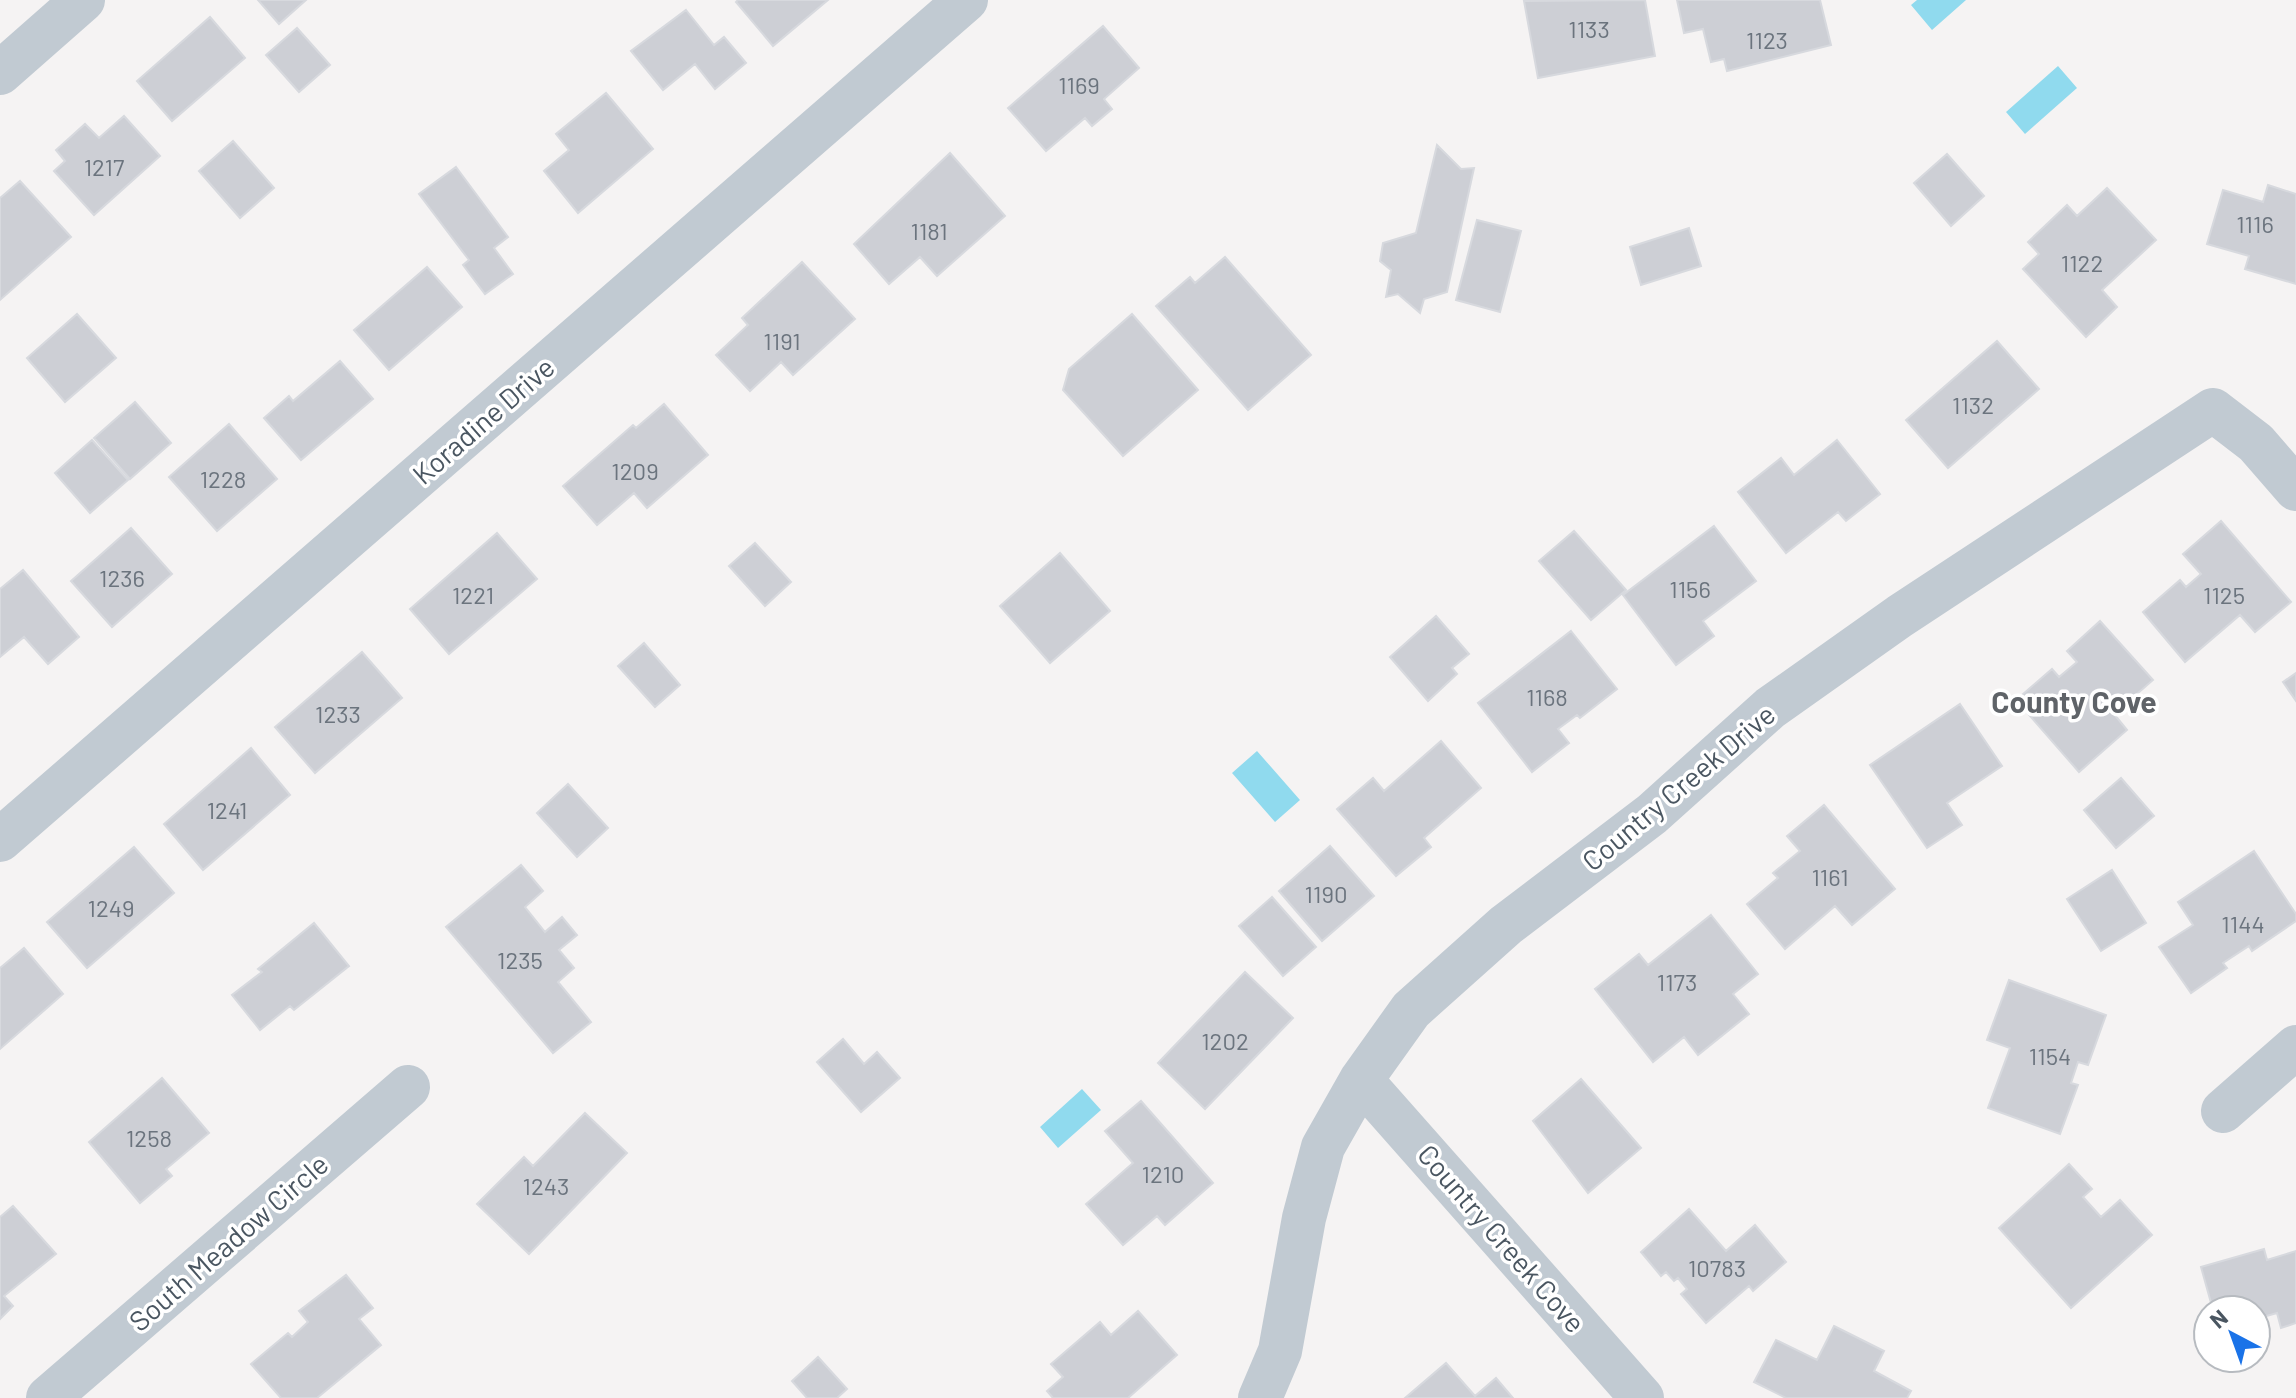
<svg xmlns="http://www.w3.org/2000/svg" width="2296" height="1398" viewBox="0 0 2296 1398" font-family="Barlow,sans-serif">
<style>
.water{fill:#90daee}
.building{fill:#cdcfd5;stroke:#d7d9de;stroke-width:2}
.lines{fill:none;stroke-linecap:round;stroke-linejoin:round}
.minor{stroke:#c1cad2;stroke-width:44}
.labels{text-anchor:middle;dominant-baseline:central;stroke-width:7;stroke-linejoin:round;paint-order:stroke}
.number-label{font-size:24px;fill:#6b747e}
.street-label{font-size:28px;fill:#4a5661;stroke:#fff}
.neighbourhood-label{font-size:30px;font-weight:bold;fill:#5f6368;stroke:#fff}
</style>
<rect width="100%" height="100%" fill="#f5f3f3"/>
<!-- water -->
<path class="water" d="M1917 0H1966L1932 30 1911 5Z
M2058 66 2077 88 2025 134 2006 112Z
M1257 751 1300 800 1275 822 1232 773Z
M1082 1089 1101 1110 1058 1148 1040 1127Z"/>
<!-- building -->
<path class="building" d="M258 0H306L279 24Z
M738 0H828L773 46 736 2Z
M1645 0 1655 56 1538 78 1524 1Z
M1677 0H1820L1831 45 1727 71 1724 59 1711 62 1703 29 1684 33Z
M686 10 714 45 724 37 746 63 715 89 695 64 663 90 631 51Z
M210 17 245 58 172 121 137 81Z
M1103 26 1139 68 1104 99 1112 109 1092 126 1085 118 1046 151 1008 108Z
M297 28 330 65 299 92 266 55Z
M606 93 653 149 578 213 544 171 569 150 556 134Z
M124 116 160 156 94 215 54 171 65 161 56 150 85 124 99 138Z
M233 141 274 188 240 218 199 171Z
M1437 145 1461 169 1474 168 1447 292 1424 299 1420 313 1398 294 1386 297 1391 270 1380 261 1383 243 1416 233Z
M950 153 1005 216 937 276 920 257 889 284 854 244Z
M1947 154 1984 196 1951 226 1914 183Z
M456 167 508 237 494 248 513 274 485 294 463 265 469 260 419 194Z
M20 181 71 237 0 300V198Z
M2268 185 2296 194V284L2245 269 2249 256 2207 244 2223 190 2263 202Z
M2107 188 2156 240 2102 290 2117 307 2086 337 2023 269 2039 254 2028 242 2067 205 2077 216Z
M1477 220 1521 231 1500 312 1456 300Z
M1689 228 1701 266 1641 285 1630 247Z
M1225 257 1311 355 1248 410 1156 306 1190 277 1195 283Z
M802 262 855 319 793 375 781 362 750 391 716 355 748 325 742 318Z
M427 267 462 307 389 370 354 330Z
M77 314 116 358 65 402 27 358Z
M1132 314 1198 390 1123 456 1063 390 1069 369Z
M1997 341 2039 389 1948 468 1906 420Z
M340 361 373 399 301 460 264 418 289 396 293 401Z
M135 402 171 443 130 479 94 438Z
M664 404 708 455 647 508 634 493 597 525 563 486 633 425 636 428Z
M229 424 277 479 217 531 169 477Z
M92 440 128 480 90 513 55 473Z
M1837 440 1880 494 1846 521 1838 512 1786 553 1738 492 1781 458 1794 475Z
M2221 521 2291 602 2255 632 2240 615 2185 662 2143 612 2180 580 2186 587 2201 574 2183 554Z
M1714 526 1756 581 1703 621 1714 636 1676 665 1623 595Z
M131 528 172 574 112 627 71 581Z
M1574 531 1626 590 1591 620 1539 561Z
M497 533 537 579 449 654 410 609Z
M755 543 791 582 765 606 729 566Z
M1060 553 1110 611 1050 663 1000 606Z
M23 570 79 637 48 664 24 637 0 657V589Z
M1436 616 1469 654 1452 668 1457 674 1428 701 1390 657Z
M2100 621 2153 680 2114 714 2127 730 2079 772 2016 700 2052 669 2059 677 2077 662 2067 651Z
M1571 631 1617 689 1580 718 1577 715 1558 729 1569 743 1532 772 1478 703Z
M644 643 680 685 655 707 618 666Z
M362 652 402 698 315 773 275 727Z
M2296 673V701L2283 682Z
M1960 704 2002 766 1947 803 1962 825 1927 848 1870 765Z
M1441 741 1481 788 1424 838 1431 847 1396 876 1337 809 1373 778 1384 791Z
M251 748 290 795 203 870 164 824Z
M2121 778 2154 816 2116 848 2084 810Z
M568 784 608 828 577 857 537 813Z
M1824 805 1895 889 1852 925 1835 906 1785 949 1747 904 1778 878 1773 873 1800 851 1787 836Z
M1330 846 1374 896 1322 941 1279 891Z
M134 847 174 893 87 968 47 922Z
M2254 851 2296 914V921L2252 951 2249 946 2223 963 2227 968 2191 993 2159 947 2193 925 2178 902Z
M521 865 543 891 525 907 545 932 562 917 577 935 559 950 574 968 558 982 591 1022 553 1053 446 927Z
M2112 870 2146 923 2101 951 2067 899Z
M1272 897 1316 947 1283 976 1239 926Z
M1711 915 1758 974 1733 994 1749 1014 1698 1055 1684 1037 1653 1062 1595 989 1639 954 1648 965Z
M314 923 349 966 294 1010 290 1006 260 1030 232 995 262 972 258 969Z
M24 948 63 994 0 1049V968Z
M1245 972 1293 1018 1205 1109 1158 1063Z
M2009 980 2106 1015 2088 1065 2078 1062 2071 1083 2078 1085 2060 1134 1988 1108 2010 1048 1987 1040Z
M843 1039 864 1064 877 1052 900 1078 861 1112 817 1062Z
M162 1078 209 1133 166 1169 172 1176 140 1203 89 1142Z
M1581 1079 1641 1148 1588 1193 1533 1121Z
M1141 1101 1213 1183 1165 1225 1157 1216 1123 1245 1086 1204 1133 1163 1105 1131Z
M585 1113 627 1153 529 1254 477 1204 524 1157 533 1166Z
M2069 1164 2092 1189 2083 1197 2101 1217 2120 1200 2152 1235 2071 1308 1999 1228Z
M13 1206 56 1254 4 1296 13 1306 0 1319V1217Z
M1689 1209 1726 1251 1755 1225 1786 1262 1753 1291 1749 1286 1706 1323 1681 1294 1687 1289 1678 1278 1674 1281 1666 1272 1661 1276 1641 1252Z
M2264 1249 2267 1260 2296 1251V1323L2281 1328 2277 1313 2256 1319V1310H2213L2201 1267Z
M346 1275 373 1308 359 1319 381 1345 317 1398H281L251 1364 288 1333 292 1337 308 1322 299 1311Z
M1138 1311 1177 1355 1128 1398H1053L1047 1391 1063 1377 1051 1364 1100 1322 1111 1335Z
M1834 1326 1884 1351 1874 1371 1911 1391 1907 1398H1786L1754 1382 1776 1340 1817 1360Z
M818 1357 847 1389 837 1398H807L792 1381Z
M1446 1363 1475 1396 1496 1378 1513 1398H1405Z"/>
<g class="lines">
<!-- minor -->
<path class="minor" d="M0 73 83 0
M0 840 966 0
M1361 1080 1642 1398
M2223 1111 2296 1047
M48 1398 408 1087
M1260 1398 1280 1351 1304 1218 1323 1147 1361 1080 1411 1010 1506 925 1652 814 1770 708 1900 616 2213 410 2256 443 2296 489"/>
</g>
<g class="labels">
<!-- number labels -->
<g class="number-label">
<text x="1589" y="28">1133</text>
<text x="1767" y="39">1123</text>
<text x="1079" y="84">1169</text>
<text x="104" y="166">1217</text>
<text x="2255" y="223">1116</text>
<text x="929" y="230">1181</text>
<text x="2082" y="262">1122</text>
<text x="782" y="340">1191</text>
<text x="1973" y="404">1132</text>
<text x="635" y="470">1209</text>
<text x="223" y="478">1228</text>
<text x="122" y="577">1236</text>
<text x="1690" y="588">1156</text>
<text x="473" y="594">1221</text>
<text x="2224" y="594">1125</text>
<text x="1547" y="696">1168</text>
<text x="338" y="713">1233</text>
<text x="227" y="809">1241</text>
<text x="1830" y="876">1161</text>
<text x="1326" y="893">1190</text>
<text x="111" y="907">1249</text>
<text x="2243" y="923">1144</text>
<text x="520" y="959">1235</text>
<text x="1677" y="981">1173</text>
<text x="1225" y="1040">1202</text>
<text x="2050" y="1055">1154</text>
<text x="149" y="1137">1258</text>
<text x="1163" y="1173">1210</text>
<text x="546" y="1185">1243</text>
<text x="1717" y="1267">10783</text>
</g>
<!-- street labels -->
<g class="street-label">
<text transform="translate(483 420) rotate(-41)">Koradine Drive</text>
<text transform="translate(1678 787) rotate(-40)">Country Creek Drive</text>
<text transform="translate(1502 1238) rotate(49)">Country Creek Cove</text>
<text transform="translate(228 1242) rotate(-41)">South Meadow Circle</text>
</g>
<!-- neighbourhood labels -->
<g class="neighbourhood-label">
<text x="2074" y="701">County Cove</text>
</g>
</g>
<!-- north arrow -->
<g transform="translate(2232 1334) rotate(319)"><circle r="38" fill="#ffffff" stroke="#b7bbc0" stroke-width="2"/>
<path d="M0-6L14 30L0 20L-14 30Z" fill="#1a73e8"/>
<text y="-12" font-size="22" font-weight="bold" text-anchor="middle" fill="#4a5661">N</text>
</g>
</svg>
